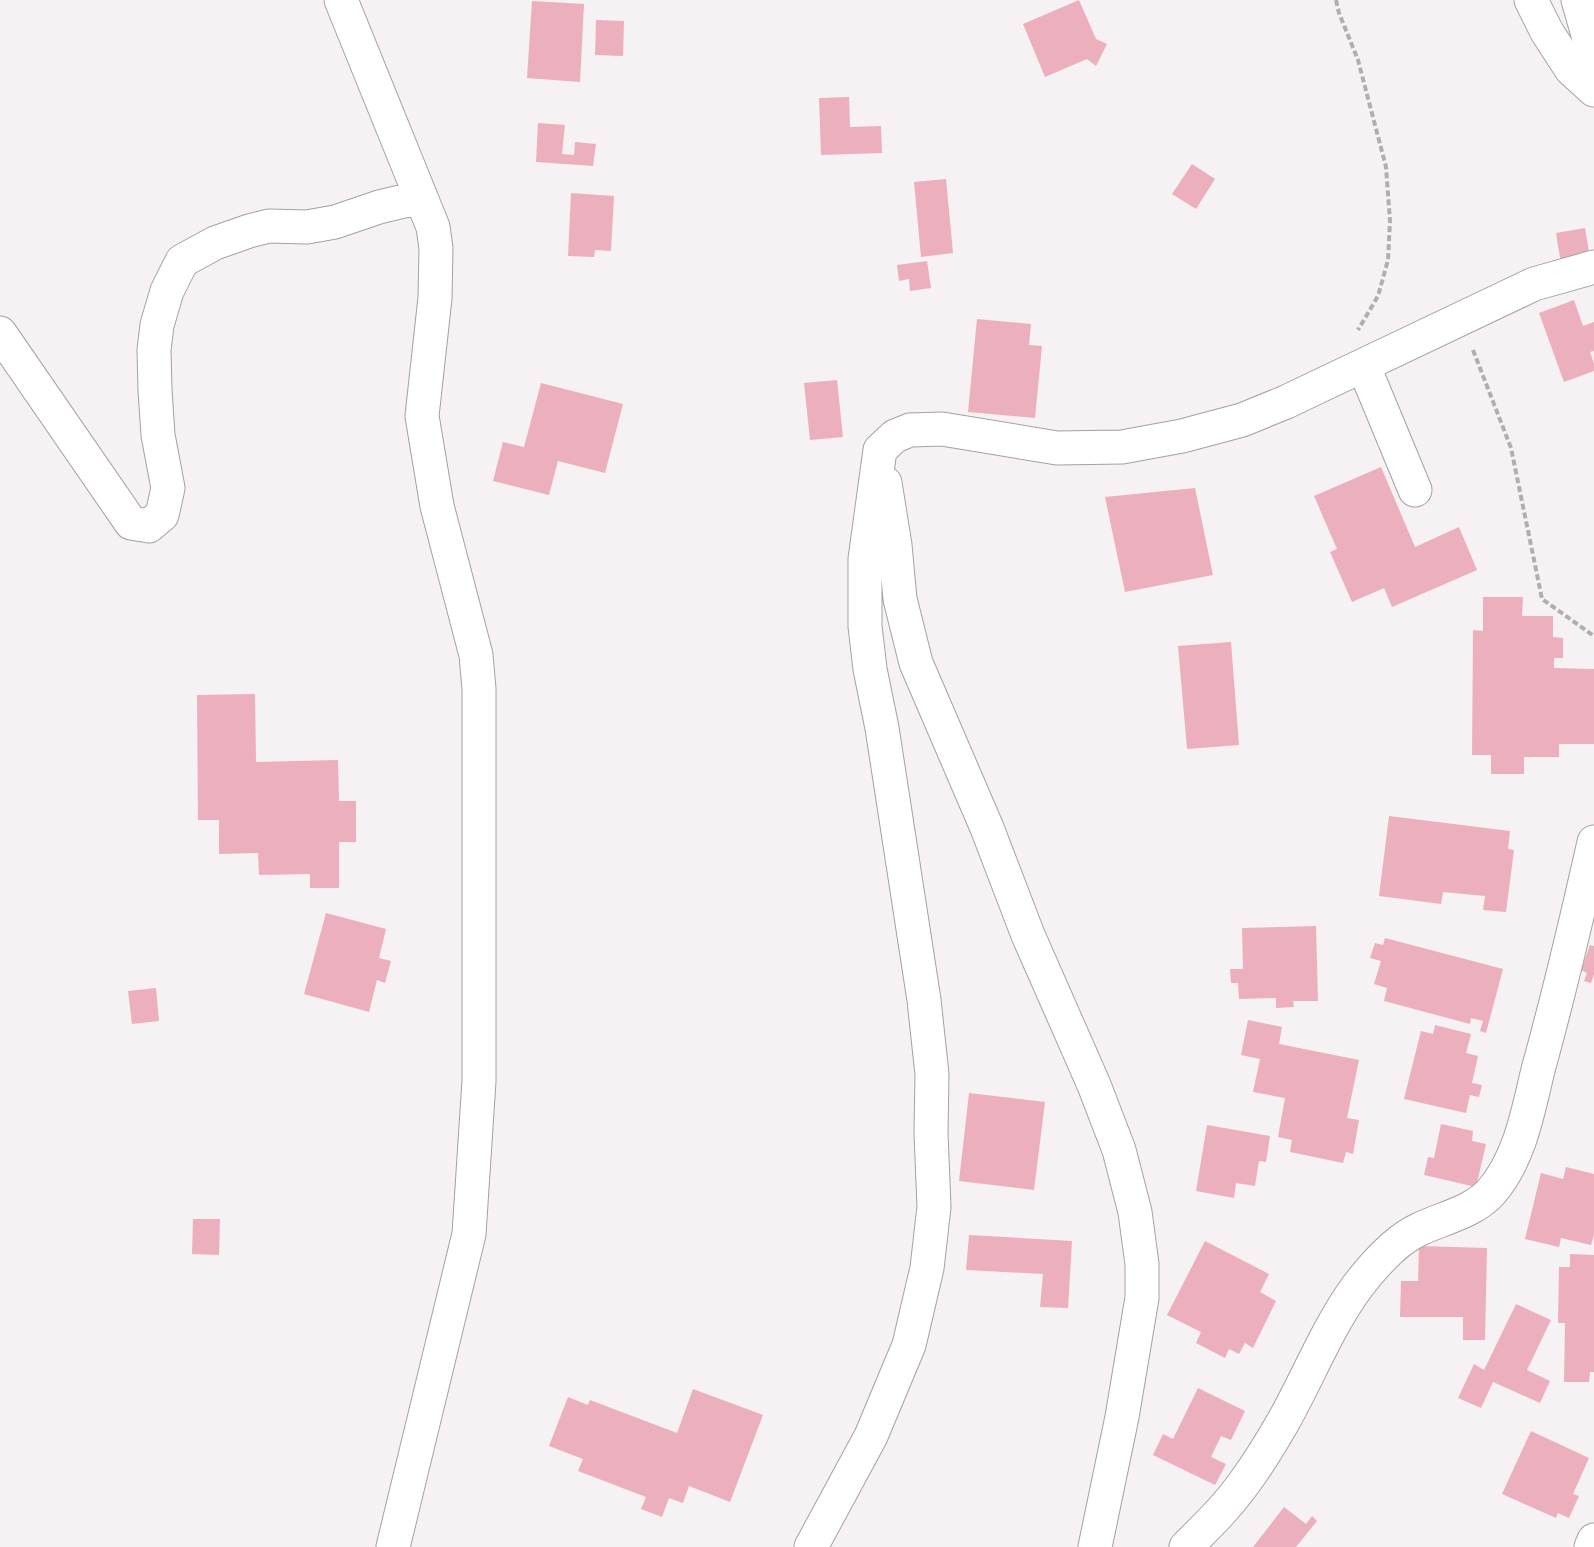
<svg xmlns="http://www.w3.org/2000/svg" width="1594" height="1547" viewBox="0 0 1594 1547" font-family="'Libre Baskerville',serif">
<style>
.building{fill:#ecafbe}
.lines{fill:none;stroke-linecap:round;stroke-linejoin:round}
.street-casing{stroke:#a5a1a2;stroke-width:35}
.path{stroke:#b2aeaf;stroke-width:4;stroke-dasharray:6 3;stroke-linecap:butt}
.street{stroke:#fff;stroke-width:33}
</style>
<rect width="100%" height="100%" fill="#f6f1f2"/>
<!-- building -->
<path class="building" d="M1079 0 1096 39 1107 44 1096 66 1087 59 1045 77 1023 24Z
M532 1 584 4 580 82 527 78Z
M596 20 624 21 623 56 595 55Z
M849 97 850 127 881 126 882 153 821 155 819 98Z
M538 123 565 125 562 154 574 155 575 142 596 144 593 166 536 162Z
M1192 164 1215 179 1196 209 1172 194Z
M946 179 953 253 921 257 914 182Z
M571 193 614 196 611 251 595 250 594 257 568 256Z
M1585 228 1591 264 1562 270 1556 233Z
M927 261 931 288 910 291 909 279 899 281 897 265Z
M1574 300 1583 326 1594 322V351L1590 352 1594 364V371L1564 382 1539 313Z
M977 319 1031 324 1029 345 1042 346 1035 418 968 412Z
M837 380 843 437 810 440 804 383Z
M541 383 623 404 605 473 558 461 549 495 493 481 503 442 524 447Z
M1381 467 1415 547 1459 527 1477 570 1392 607 1384 588 1352 602 1330 552 1337 549 1314 496Z
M1195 488 1213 575 1125 592 1105 497Z
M1483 597H1523L1522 616H1553V637L1563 638V658H1554V668L1594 669V744H1559V757H1524V774H1491V755H1472L1473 630 1483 631Z
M1231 642 1239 745 1187 749 1178 646Z
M255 694 256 762 338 760 339 801H356V842H339V888H310V874L259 875 258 853 219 854V820H198L197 695Z
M1389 816 1510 831 1508 849 1514 850 1506 912 1483 910 1485 896 1443 892 1441 904 1379 896Z
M326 913 386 929 379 958 391 961 385 983 377 980 369 1012 304 994Z
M1316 926 1318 1001H1293L1294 1007 1276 1008V998L1239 999 1238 983H1231L1230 969H1243L1242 928Z
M1385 938 1503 969 1486 1033 1480 1031 1483 1021 1471 1018 1470 1024 1384 1001 1387 988 1374 984 1381 961 1370 958 1375 943 1383 945Z
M1590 945 1594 946V974L1591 983 1584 981 1587 973 1581 970Z
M156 988 159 1021 132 1024 128 991Z
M1248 1020 1282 1027 1279 1044 1359 1060 1347 1118 1359 1120 1353 1154 1346 1152 1343 1163 1290 1152 1292 1140 1278 1137 1285 1098 1253 1092 1260 1059 1241 1055Z
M1435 1025 1471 1034 1466 1053 1478 1056 1472 1083 1482 1085 1479 1097 1470 1095 1466 1113 1404 1099 1421 1031 1433 1034Z
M969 1093 1045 1102 1034 1190 959 1181Z
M1441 1124 1473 1131 1472 1141 1486 1144 1476 1187 1424 1175 1428 1157 1434 1158Z
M1207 1125 1270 1136 1266 1162 1259 1161 1255 1186 1236 1183 1234 1198 1196 1191Z
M1566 1167 1594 1174V1235L1591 1245 1561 1238 1559 1247 1525 1239 1541 1173 1563 1179Z
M193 1219H220L219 1255 192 1254Z
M969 1235 1072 1241 1068 1308 1040 1307 1043 1274 966 1270Z
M1205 1241 1269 1274 1260 1292 1276 1301 1253 1348 1245 1343 1239 1354 1229 1349 1225 1358 1196 1343 1201 1332 1167 1315Z
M1419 1246 1487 1248 1485 1340H1463V1317H1400L1401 1281H1418Z
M1570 1254 1594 1255V1372H1590L1589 1382H1564L1565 1323H1558L1559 1267H1570Z
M1516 1304 1551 1320 1527 1370 1550 1381 1540 1403 1493 1382 1481 1408 1458 1398 1474 1364 1484 1370Z
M1198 1388 1245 1411 1231 1440 1221 1436 1211 1457 1226 1464 1215 1485 1153 1455 1163 1434 1173 1439Z
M693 1389 763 1415 730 1502 689 1486 683 1503 669 1498 662 1517 641 1509 646 1497 578 1471 583 1459 549 1446 568 1397 588 1405 590 1400 677 1433Z
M1531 1431 1589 1458 1573 1494 1579 1496 1569 1518 1558 1513 1556 1518 1502 1494Z
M1284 1507 1306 1524 1312 1516 1317 1521 1296 1547H1253Z"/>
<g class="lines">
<!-- street casing -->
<g class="street-casing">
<path id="street" d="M341 0 433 227 436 248 435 298 422 416 437 506 476 655 479 689V1081L469 1234 393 1547
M1531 0 1547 32 1571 69 1594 90
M1578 0 1594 56
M0 333 131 523 149 526 162 515 168 488 158 435 155 390 154 350 157 325 167 291 182 261 215 243 249 231 269 226 307 227 335 222 379 207 421 197
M1364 367 1415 490
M885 483 895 545 900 599 916 663 987 828 1028 935 1094 1085 1119 1150 1135 1212 1142 1264V1298L1122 1417 1095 1547
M811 1547 871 1436 909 1345 927 1268 934 1207 931 1133 932 1074 924 1000 882 728 870 669 865 626V559L880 450 895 436 910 430 942 429 1057 448 1122 447 1182 436 1242 420 1286 402 1534 284 1594 267
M1186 1547C1206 1527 1227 1507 1244 1483 1258 1464 1271 1443 1283 1422 1308 1378 1327 1328 1357 1287 1373 1266 1395 1240 1420 1229 1441 1219 1475 1211 1491 1192 1520 1159 1528 1111 1538 1070 1559 994 1577 918 1594 842
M1591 1547 1594 1540"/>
</g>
<!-- path -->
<path class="path" d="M1336 0 1339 13 1358 60 1386 167 1390 221 1388 260 1378 296 1358 330
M1473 350 1511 448 1542 599 1594 636"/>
<!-- street -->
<use href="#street" class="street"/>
</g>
</svg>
